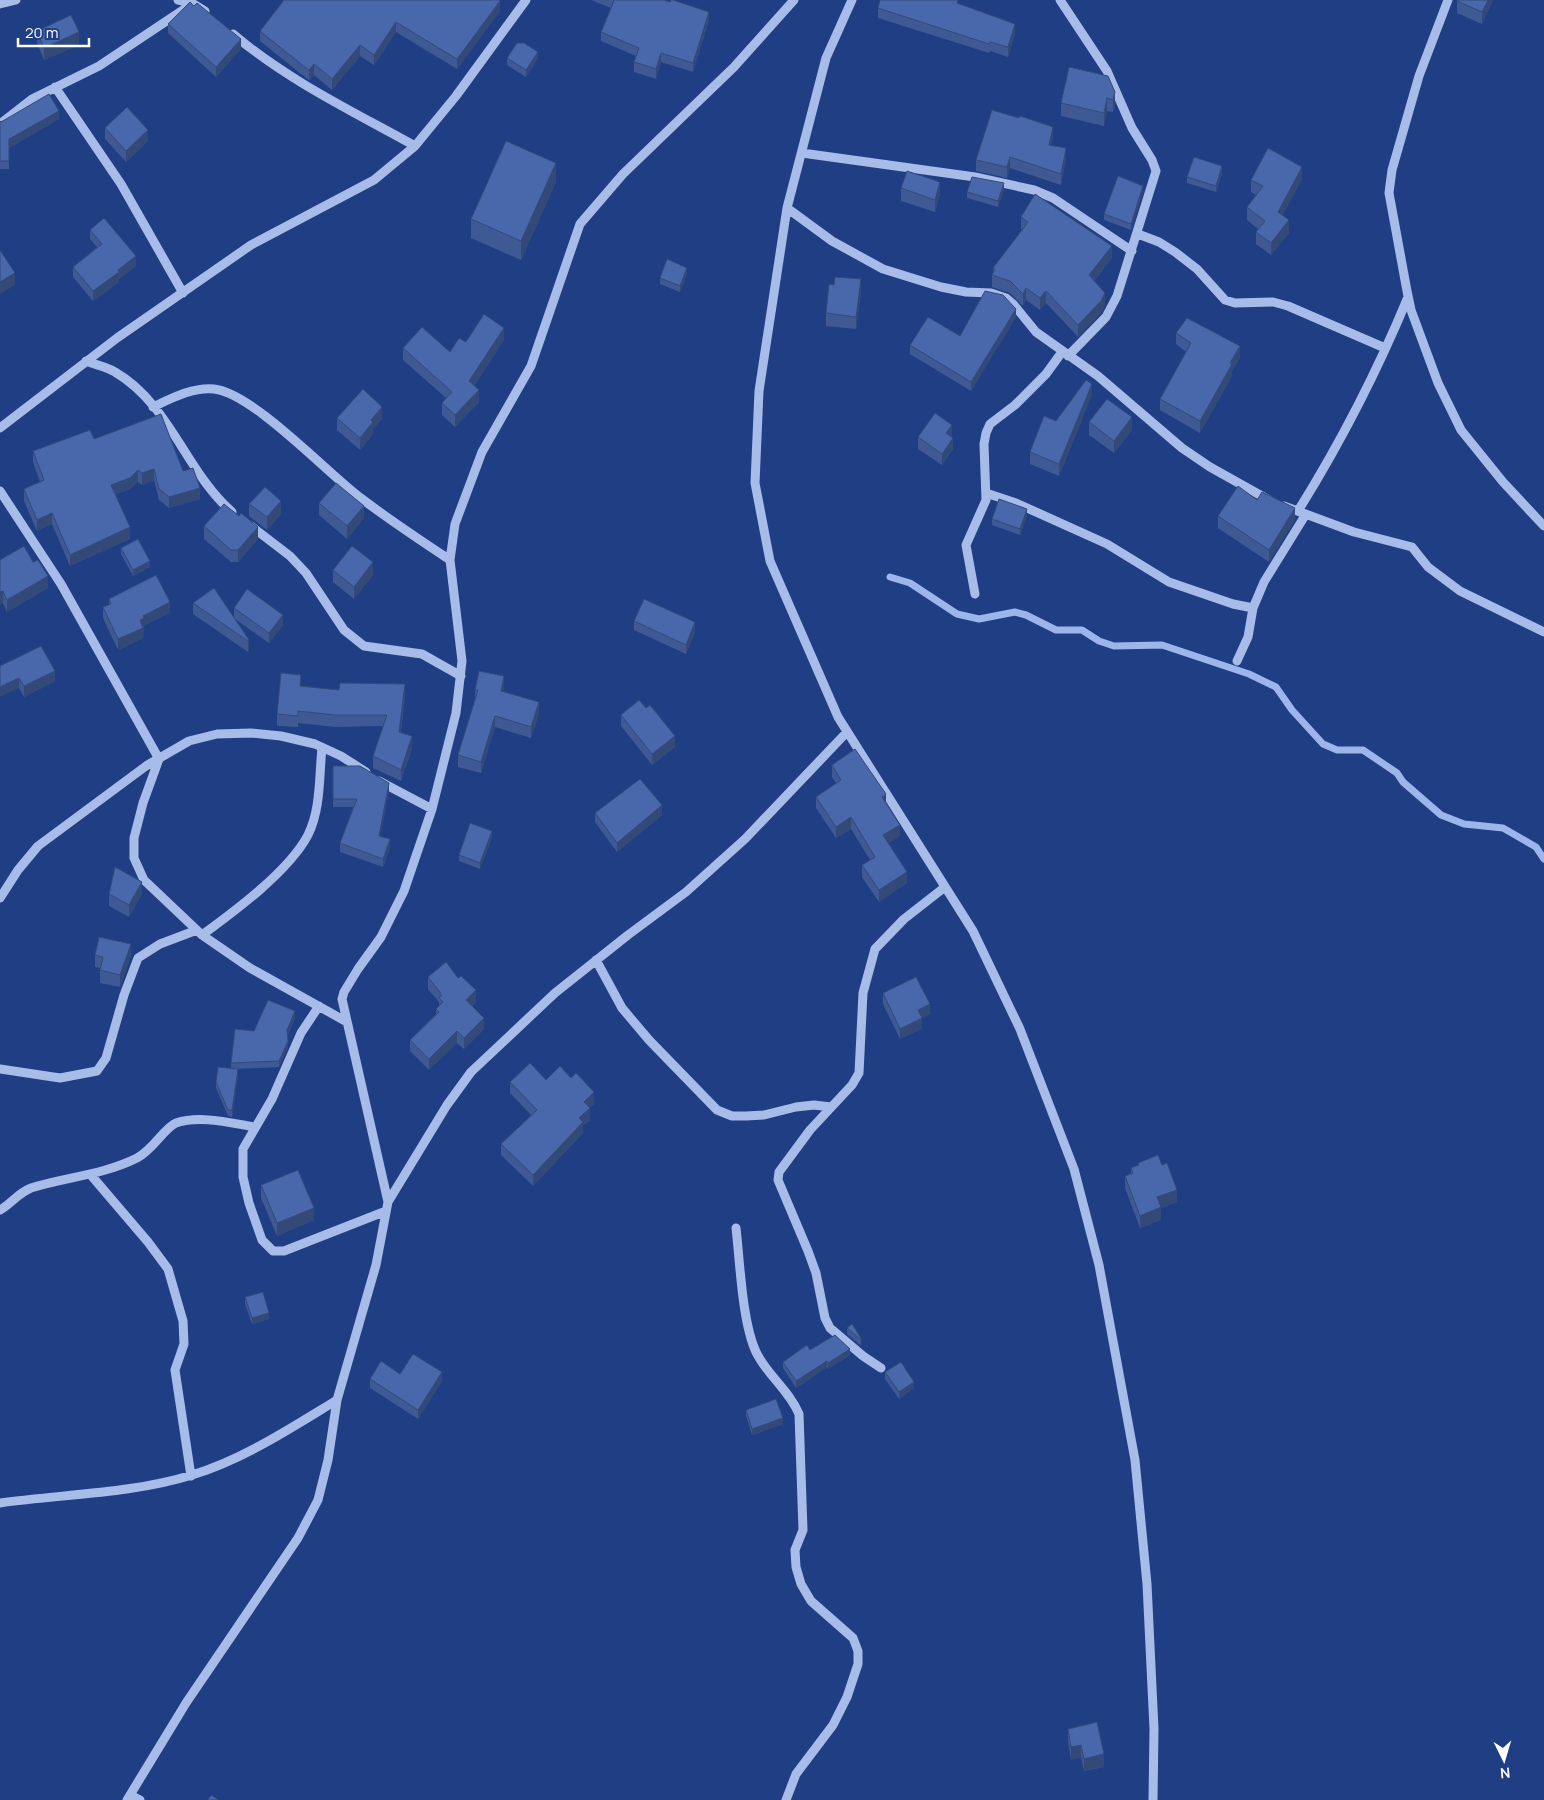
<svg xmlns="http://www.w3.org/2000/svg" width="1544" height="1800" viewBox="0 0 1544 1800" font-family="Manrope,sans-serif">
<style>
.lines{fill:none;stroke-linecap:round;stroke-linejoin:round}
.stream{stroke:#9cb5ea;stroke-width:7}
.minor{stroke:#a8bce9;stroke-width:9}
.wall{fill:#3f5994}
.shaded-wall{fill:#334978}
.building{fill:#4968ac;stroke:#334978}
</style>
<rect width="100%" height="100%" fill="#203e83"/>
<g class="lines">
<!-- stream -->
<path class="stream" d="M890 577 910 583 957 614 979 619 1015 612 1026 615 1056 630H1082L1099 641 1114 646 1162 645 1249 674 1276 687 1292 710 1323 744 1337 750H1363L1397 773 1403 782 1441 815 1464 824 1503 828 1536 847 1544 859"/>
<!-- minor -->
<path class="minor" d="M178 0 192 3 205 11
M852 0 826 58 787 208 759 391 755 483 770 561 838 717 973 931 1020 1029 1074 1169 1099 1265 1135 1460 1147 1584 1154 1729 1153 1800
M1060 0 1107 71 1132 128 1152 160 1156 171 1117 296 1106 317 1068 356
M1448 0 1419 76 1392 170 1389 193 1407 291 1411 310 1438 383 1461 430 1503 482 1544 526
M0 4 16 0
M233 34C287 80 352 111 415 146
M55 87 121 184 183 293
M0 124 32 99 99 66 186 8
M802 153 975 177 1034 190 1053 198 1132 251
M787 208 832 241 883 269 941 287 966 292 991 293 1006 298 1014 305 1036 332 1098 376 1182 448 1210 467 1269 500
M1138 234 1159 242 1175 252 1197 269 1225 300 1235 303 1273 302 1288 306 1385 348
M86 361C96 365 107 367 115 372 170 404 186 472 232 512
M153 407C172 398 193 387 214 389 253 393 328 474 362 499 391 521 420 540 450 560
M0 428 117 338 251 245 374 180 415 146 456 96 526 0
M0 491 61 584 159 759 143 803 134 838V858L144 880 202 935 250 968 347 1022
M986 493 1016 503 1107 544 1169 582 1233 604 1253 608
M1284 506 1354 532 1412 547 1428 567 1460 591 1544 632
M1298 511C1341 442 1377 372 1408 297
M251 526 290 556 306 573 344 630 364 646 422 654 461 676
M975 594 966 545 986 500 984 444 986 433 990 424 1015 405 1046 374 1062 352
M1237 661 1248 637 1253 608 1264 582 1306 514
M379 781 432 809
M0 898 18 870 38 846 146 766 189 741 217 734 251 733 281 736 315 744 341 756 366 772
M202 935C235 911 289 871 308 835 321 809 319 776 322 748
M596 960 622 1008 649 1040 717 1110 732 1116H746L764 1115 796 1107 814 1105 831 1107
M319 1006 301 1033 272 1099 243 1149V1177L249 1203 262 1240 273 1251H284L386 1211
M0 1069 60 1078 97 1071 106 1058 124 995 138 958 160 944 197 930
M90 1174 148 1242 168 1269 183 1321 184 1344 175 1370 191 1476
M388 1202 342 999 344 992 358 969 381 937 404 891 432 809 456 713 462 661 450 560 455 524 482 452 531 366 580 224 623 174 734 67 794 0
M0 1210C11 1204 18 1193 31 1188 66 1177 103 1175 137 1158 153 1150 165 1127 176 1123 200 1115 230 1123 255 1127
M736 1228C740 1262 742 1322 756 1352 767 1375 789 1390 799 1414L803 1530 795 1550 796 1567 801 1584 811 1601 853 1638 858 1651V1664L847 1697 833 1725 796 1774 786 1800
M881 1368 863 1356 830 1328 825 1318 816 1273 808 1251 778 1180 779 1172 810 1130 852 1085 859 1073 863 993 875 949 904 919 945 887
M0 1503C63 1494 131 1494 192 1475 244 1459 291 1428 337 1400
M130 1795 140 1800
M127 1800 186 1703 298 1538 318 1500 328 1460 337 1400 376 1265 388 1202 447 1105 471 1072 555 993 628 935 686 892 745 839 847 732"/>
</g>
<!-- wall -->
<path class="wall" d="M591 0H664L709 21 693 72 661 62 656 79 634 72V62L636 56 601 41V32L611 8Z
M1493 0 1482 24 1457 13V1Z
M959 4 1015 33 1008 57 990 51 989 53 878 18V8Z
M500 11 457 69 396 32 374 65 360 56 332 90 314 75 309 80 306 78 260 41V31Z
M168 24 241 49 216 77 168 33Z
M37 31 79 45 44 60 37 43Z
M507 58H538L526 77 507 65Z
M1108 76 1115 105 1113 112 1107 111 1104 126 1061 116V103Z
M59 119 9 148V169H0V121Z
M105 128 148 141 126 162 105 139Z
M1053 138 1051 145 1066 159 1061 185 1010 168 1007 178 976 171V160Z
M1222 173 1216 192 1187 183V177Z
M1302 179 1282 216 1289 233 1271 255 1256 244V232L1258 229 1247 220V207L1256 195 1251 192V180Z
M556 182 521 260 471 238V219Z
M901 188 940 194 935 212 901 201Z
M1004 190 998 207 967 198V192Z
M1143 192 1131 230 1104 220V214Z
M1021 217 1112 258 1094 281 1105 305 1101 313 1078 337 1046 303 1040 310 1026 300 1023 306 1010 293 992 287V275L993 272V268L1022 230 1021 229Z
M90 230 136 266 119 279V282L93 301 73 277V267L97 247 90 239Z
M687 274 680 292 660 284V278Z
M861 291 856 329 826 326V313Z
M1016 317 971 391 910 354V345L960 336Z
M1176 333 1240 357 1232 371V376L1200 433 1160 410V399L1186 352 1176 344Z
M504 340 474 386 479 402 455 427 442 415V403L446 398 403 360V348L450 352 466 342Z
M1092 395 1059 476 1030 464V452L1056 421Z
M337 418 382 419 373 429V434L360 450 337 430Z
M1089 422 1132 430 1114 453 1089 435Z
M952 436V437L953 449 942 465 918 449V437Z
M94 439 183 471 200 499 169 508 159 500 154 480 142 485 138 482 130 489 116 494 130 539 70 566 52 524 37 531 24 501V489L40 482 33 462V451Z
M1257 500 1295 520 1269 562 1218 528V516Z
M319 503 364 518 347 539 319 515Z
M249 504 281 514 267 530 249 516Z
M1027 515 1020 535 992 525V519Z
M204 526 258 539 238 562H231L204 539Z
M121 548 150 567 133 576 121 554Z
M0 560 48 588 7 612 3 603Z
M333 570 373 575 354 599 333 582Z
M109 599 170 612 144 626 143 638 118 650 103 618V607L109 605Z
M193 603 234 617V608L283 625 269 643 235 619 249 640V651L248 652 193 614Z
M634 621 695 632 686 654 634 630Z
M0 666 55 681 24 697 19 688Z
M301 687 405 696 401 732 412 748 401 781 373 768V756L383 726 335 727 298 723V727L277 726V714Z
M504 687 503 691 539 713 531 738 495 727 481 773 458 767V755L475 699V690Z
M621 715 675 747 652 765 621 726Z
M832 765 886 803 900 836 888 843 907 883 879 902 862 877V865L870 860 851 829 836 838 816 808V797L836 783 832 777Z
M333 766 389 791 380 836 390 848 383 867 340 852V843L353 807H333Z
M595 813 662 815 617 852 595 822Z
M492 837 480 869 459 861V855Z
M109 894H142L129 917 109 906Z
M95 955 131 956 120 987 100 983V968L95 967Z
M428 977 476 1002 472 1006 484 1029 464 1049 457 1043 429 1070 410 1051V1040L436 1014V1009L439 1007V1002L428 989Z
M883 993 930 1014 922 1018V1028L900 1039 883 1004Z
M295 1018 288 1035V1047L279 1067 235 1069 238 1075 232 1117 228 1116 216 1088V1082L231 1068V1063L254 1031Z
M546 1080 594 1104 589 1108 590 1120 583 1126V1133L533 1186 501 1155V1144L531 1115 510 1093V1082Z
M1138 1163 1177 1202 1161 1208V1220L1140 1228 1125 1188V1176L1131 1173V1168L1138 1165Z
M261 1185 314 1220 277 1236 261 1198Z
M245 1297 269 1319 252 1324 245 1304Z
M847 1328 861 1338V1344L860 1345 847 1334Z
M810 1350 850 1355 828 1369 827 1367 796 1388 783 1368V1362Z
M885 1372 914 1388 899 1399 885 1379Z
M400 1374 442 1381 418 1419 370 1388V1379Z
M746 1410 783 1424 752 1435 746 1416Z
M1068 1729 1104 1767 1084 1771 1081 1757 1071 1760 1068 1741Z"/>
<!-- shaded-wall -->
<path class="shaded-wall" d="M1488 0H1493L1482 24V12Z
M500 1V11L457 69V59Z
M709 12V21L693 72V63Z
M396 22V32L374 65V55Z
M1015 24V33L1008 57V47Z
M79 32V45L44 60V48Z
M241 39V49L216 77V67Z
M360 45V56L332 90V79Z
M538 52V58L526 77V70Z
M661 53V62L656 79V69Z
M314 64V75L309 80V70Z
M1115 92V105L1113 112V100Z
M1107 98V111L1104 126V113Z
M59 111V119L9 148V139Z
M1053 127V138L1049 156V145Z
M148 130V141L126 162V151Z
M1066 148V159L1061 185V174Z
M1010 157V168L1007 178V167Z
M556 163V182L521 260V241Z
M1222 166V173L1216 192V186Z
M1302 167V179L1278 224V212Z
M940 182V194L935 212V200Z
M1004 183V190L998 207V201Z
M1143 186V192L1131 230V224Z
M1289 220V233L1271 255V243Z
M1112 246V258L1089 287V275Z
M136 256V266L119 279V282L93 301V291Z
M687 268V274L680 292V286Z
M15 273V285L0 294V282Z
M861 279V291L856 329V317Z
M1026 288V300L1023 306V294Z
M1046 291V303L1040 310V298Z
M1105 293V305L1101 313 1078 337V325Z
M1016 309V317L971 391V382Z
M504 328V340L469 393V381Z
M1240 346V357L1232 371V376L1200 433V421Z
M1092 384V395L1059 476V464Z
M479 390V402L455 427V415Z
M382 407V419L373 429V434L360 450V438L371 420Z
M1132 417V430L1114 453V441Z
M952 425V436L946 444V433Z
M953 438V449L942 465V454Z
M154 469V480L142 485V473Z
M138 470V482L130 489 111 496V485Z
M200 488V499L169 508V497Z
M281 501V514L267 530V517Z
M364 506V518L347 539V526Z
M1295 508V520L1269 562V550Z
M1027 509V515L1020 535V529Z
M52 513V524L37 531V520Z
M130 527V539L70 566V555Z
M258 527V539L238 562V550Z
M150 561V567L133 576V570Z
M373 562V575L354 599V587Z
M48 576V588L7 612V600Z
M3 591V603L0 605V592Z
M170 602V612L144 626 143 638 118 650V639L140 620 143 616Z
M283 615V625L269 643V633Z
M695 622V632L686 654V645Z
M249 640V651L248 652V641Z
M55 671V681L24 697V686Z
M504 676V687L501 702V691Z
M19 678V688L0 697V687Z
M405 684V696L399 744V732Z
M539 702V713L531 738V727Z
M495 716V727L481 773V762Z
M412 736V748L401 781V770Z
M675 736V747L652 765V754Z
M389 783V791L379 844V836Z
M886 794V806L882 797Z
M662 805V815L617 852V843Z
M851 817V829L836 838V827Z
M900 825V836L883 847V835Z
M492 831V837L480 869V863Z
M390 839V848L383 867V859Z
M907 872V883L879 902V890Z
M142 882V894L129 917V905Z
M131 944V956L120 987V975Z
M476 990V1002L466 1011V1000Z
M930 1004V1014L922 1018V1028L900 1039V1029L918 1010Z
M295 1011V1018L287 1036V1030Z
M484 1018V1029L464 1049V1038Z
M457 1031V1043L429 1070V1059Z
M288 1041V1047L279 1067V1061Z
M238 1069V1075L232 1117V1110Z
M594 1092V1104L584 1113V1102Z
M590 1108V1120L583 1126V1133L533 1186V1175L579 1118Z
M1177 1190V1202L1161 1208V1220L1140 1228V1216L1157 1197Z
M314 1208V1220L277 1236V1223Z
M269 1313V1319L252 1324V1318Z
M850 1349V1355L828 1369V1363Z
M827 1361V1367L796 1388V1381Z
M442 1372V1381L418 1419V1410Z
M914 1382V1388L899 1399V1392Z
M783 1418V1424L752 1435V1429Z
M1081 1745V1757L1071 1760V1747Z
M1104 1754V1767L1084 1771V1759Z"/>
<!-- building -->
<path class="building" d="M284 0H500V1L457 59 396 22 374 55 360 45 332 79 314 64 309 70 306 68 260 31Z
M613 0H664L670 2 671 0H673L709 12 693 63 661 53 656 69 634 62 639 48 601 32 614 1Z
M880 0H958L957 3 1015 24 1008 47 990 42 989 44 878 8Z
M1458 0H1488L1482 12 1457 1Z
M190 2 194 6 197 3 241 39 216 67 168 24Z
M71 15 79 32 44 48 37 31Z
M517 43H524L538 52 526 70 507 58Z
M1069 67 1108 76 1115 92 1113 100 1107 98 1104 113 1061 103Z
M49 94 59 111 9 139V161H0V121L1 122Z
M127 107 148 130 126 151 105 128Z
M992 110 1019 118 1020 116 1053 127 1049 145 1066 148 1061 174 1010 157 1007 167 976 160Z
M506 141 556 163 521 241 471 219Z
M1268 148 1302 167 1278 212 1289 220 1271 243 1256 232 1265 221 1247 207 1263 186 1251 180Z
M1194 157 1222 166 1216 186 1187 177Z
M907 171 940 182 935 200 901 188Z
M1118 176 1143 186 1131 224 1104 214Z
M972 177 1004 183 998 201 967 192Z
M1035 194 1112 246 1089 275 1105 293 1101 301 1078 325 1046 291 1040 298 1026 288 1023 294 1010 281 992 275 995 269 993 268 1028 222 1021 217Z
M104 218 136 256 118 270 119 272 93 291 73 267 102 244 90 230Z
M0 250 15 273 0 282Z
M667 259 687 268 680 286 660 278Z
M835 277 861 279 856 317 826 313 829 284 834 285Z
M985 291 1003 295 1016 309 971 382 910 345 928 317 960 336Z
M484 314 504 328 469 381 479 390 455 415 442 403 452 392 403 348 422 327 450 352 459 338 466 342Z
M1187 318 1240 346 1230 363 1232 364 1200 421 1160 399 1191 343 1176 333Z
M1086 380 1092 384 1059 464 1030 452 1044 416 1056 421Z
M363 389 382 407 371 420 373 422 360 438 337 418Z
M1107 399 1132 417 1114 441 1089 422Z
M935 413 952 425 946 433 953 438 942 454 918 437Z
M161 414 183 471 193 468 200 488 169 497 159 489 154 469 142 473 138 470 130 478 111 485 130 527 70 555 52 513 37 520 24 489 44 480 33 451 90 430 94 439Z
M336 483 364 506 347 526 319 503Z
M1238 486 1257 500 1262 492 1295 508 1269 550 1218 516Z
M265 487 281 501 267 517 249 504Z
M999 499 1027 509 1020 529 992 519Z
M224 504 239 516 241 513 258 527 238 550H231L204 526Z
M138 539 150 561 133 570 121 548Z
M24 546 33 562 38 560 48 576 7 600 3 591 0 592V560Z
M352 546 373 562 354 587 333 570Z
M156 575 170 602 143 616 144 618 140 620 143 628 118 639 103 607 111 604 109 599Z
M214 588 249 640 248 641 193 603Z
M247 589 283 615 269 633 234 608Z
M644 599 695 622 686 645 634 621Z
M41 646 55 671 24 686 19 678 0 687V666Z
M479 671 504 676 501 691 539 702 531 727 495 716 481 762 458 755 478 690H475Z
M281 673 301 675 300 686 339 690 340 683 405 684 399 732 412 736 401 770 373 756 387 715H335L298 711V716L277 714Z
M639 700 646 708 650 705 675 736 652 754 621 715Z
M855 749 886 794 882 797 900 825 883 835 907 872 879 890 862 865 875 857 851 817 836 827 816 797 841 780 832 765Z
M333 766H360L389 783 379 836 390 839 383 859 340 843 357 799H333Z
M640 779 662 805 617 843 595 813Z
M470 823 492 831 480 863 459 855Z
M115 867 142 882 129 905 109 894Z
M99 937 131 944 120 975 100 970 103 957 95 955Z
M446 962 458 978 461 976 476 990 466 1000 484 1018 464 1038 457 1031 429 1059 410 1040 439 1012 436 1009 443 1002 439 998 442 995 428 977Z
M916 977 930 1004 918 1010 922 1018 900 1029 883 993Z
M268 1000 295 1011 287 1030 288 1041 279 1061 231 1063 235 1029 254 1031Z
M530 1063 546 1080 560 1066 571 1078 576 1073 594 1092 584 1102 590 1108 579 1118 583 1122 533 1175 501 1144 537 1110 510 1082Z
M218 1067 238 1069 232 1110H228L216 1082Z
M1158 1155 1162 1165 1167 1163 1177 1190 1157 1197 1161 1207 1140 1216 1125 1176 1133 1173 1131 1168 1139 1165 1138 1163Z
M298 1170 314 1208 277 1223 261 1185Z
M263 1292 269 1313 252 1318 245 1297Z
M852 1324 861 1338 860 1339 847 1328Z
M835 1335 850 1349 828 1363 827 1361 796 1381 783 1362 807 1345 810 1350Z
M413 1354 442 1372 418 1410 370 1379 381 1361 400 1374Z
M901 1362 914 1382 899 1392 885 1372Z
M776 1399 783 1418 752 1429 746 1410Z
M1097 1722 1104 1754 1084 1759 1081 1745 1071 1747 1068 1729Z
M211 1795 219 1800H208Z"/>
<!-- north arrow -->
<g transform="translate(1504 1760) rotate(175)" stroke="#203e83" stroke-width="4" paint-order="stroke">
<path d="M0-4L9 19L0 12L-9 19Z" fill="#ffffff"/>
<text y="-8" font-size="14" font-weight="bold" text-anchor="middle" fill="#ffffff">N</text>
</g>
<!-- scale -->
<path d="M18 38v8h71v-8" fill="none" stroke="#ffffff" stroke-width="2.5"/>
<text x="25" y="38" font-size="15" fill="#ffffff" stroke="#203e83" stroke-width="4" paint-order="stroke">20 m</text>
</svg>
